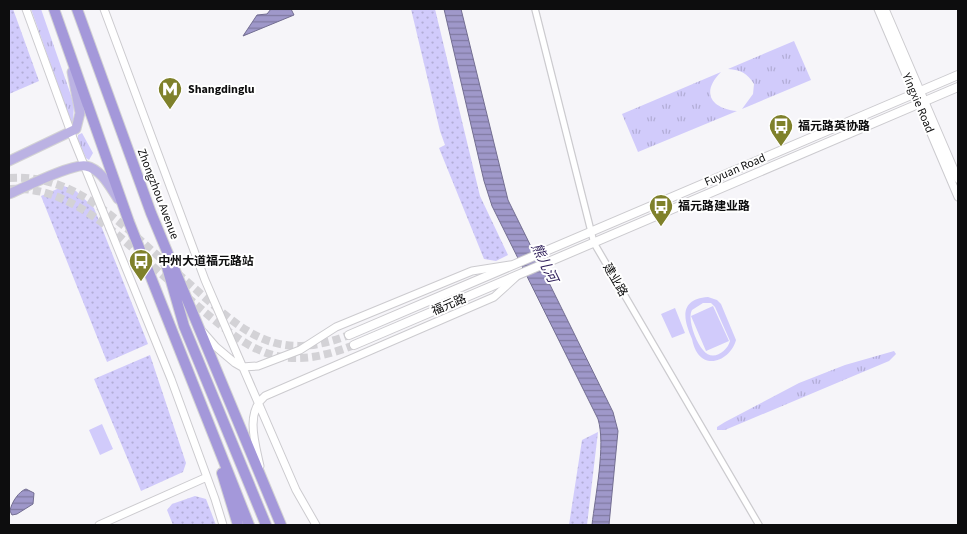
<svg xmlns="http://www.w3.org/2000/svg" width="967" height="534" viewBox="0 0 967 534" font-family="'Source Sans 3','Noto Sans SC',sans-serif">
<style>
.grass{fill:url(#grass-tufts)}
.park{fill:url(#park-dots)}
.pitch{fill:#d1cbfb;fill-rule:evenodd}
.water{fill:url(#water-rules);stroke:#736e92}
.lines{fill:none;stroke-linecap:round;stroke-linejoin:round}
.secondary-tunnel{stroke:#d3d2d6;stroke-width:8;stroke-dasharray:8 4;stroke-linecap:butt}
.minor-casing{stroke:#cccbcf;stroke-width:8}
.tertiary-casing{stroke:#cccbcf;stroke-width:9}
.secondary-casing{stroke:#cccbcf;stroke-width:10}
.primary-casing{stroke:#d3d3d4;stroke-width:11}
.trunk-casing{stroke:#d3d3d4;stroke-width:12}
.minor{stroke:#fff;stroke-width:5.5}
.tertiary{stroke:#fff;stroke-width:7}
.secondary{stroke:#fff;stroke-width:8}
.primary{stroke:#bbb2e3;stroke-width:9}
.trunk{stroke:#a498da;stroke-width:10}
.labels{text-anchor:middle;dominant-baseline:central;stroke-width:4;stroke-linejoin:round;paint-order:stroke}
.poi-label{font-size:12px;font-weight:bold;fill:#0d0d0e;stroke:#fff;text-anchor:start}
.street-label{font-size:12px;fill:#0d0d0e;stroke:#fff}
.water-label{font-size:14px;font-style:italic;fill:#2c1b58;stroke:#fff}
</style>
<defs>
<pattern id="grass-tufts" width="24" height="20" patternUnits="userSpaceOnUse" patternTransform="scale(1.25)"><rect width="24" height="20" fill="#d1cbfb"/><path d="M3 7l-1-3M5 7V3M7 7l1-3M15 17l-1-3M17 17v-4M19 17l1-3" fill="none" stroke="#b2add6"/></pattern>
<pattern id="park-dots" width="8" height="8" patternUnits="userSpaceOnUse" patternTransform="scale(1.25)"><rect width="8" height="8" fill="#d1cbfb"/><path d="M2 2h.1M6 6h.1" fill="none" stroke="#b2add6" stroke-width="1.8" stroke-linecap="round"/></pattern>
<pattern id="water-rules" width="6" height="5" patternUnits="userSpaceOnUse" patternTransform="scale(1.25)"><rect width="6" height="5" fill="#9f98ca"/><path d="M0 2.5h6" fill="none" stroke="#807aa2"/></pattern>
</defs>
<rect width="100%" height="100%" fill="#f6f5f9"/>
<!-- grass -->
<path class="grass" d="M31 9H41L74 104 73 122H71Z
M794 41 811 80 742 109 753 94 754 84C747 73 741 70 728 69Z
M721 72C701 92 710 108 737 111L638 152 622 114Z
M82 133 93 153 89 160 86 158 78 140V135Z
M894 351 896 354 889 361 725 430H717V427L725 422 799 383 845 365Z"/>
<!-- park -->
<path class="park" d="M9 9H13L39 81 9 94Z
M411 9H435L480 196 508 255 496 261 484 259 439 148 445 145 440 131Z
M64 186 76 191 94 208 148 344 107 362 41 196Z
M150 355 186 463 183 472 141 491 94 379Z
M598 432 587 525H569L582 440Z
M195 496 206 499 216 525H173L167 510 172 504Z"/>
<!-- pitch -->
<path class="pitch" d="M708 297 717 300 721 304 736 340C732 356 711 370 698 354 695 350 693 344 692 339 683 319 679 299 708 297ZM703 303H711L715 307 730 341C727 352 712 362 703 350 696 342 687 319 692 310Z
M713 306 729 341 706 351 691 316Z
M675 308 685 333 672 338 661 314Z
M102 424 113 449 100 455 89 430Z"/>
<!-- water -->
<path class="water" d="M271 9H291L294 15 243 36 257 15 267 14Z
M444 9H461L508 200 613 412 618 431 609 525H592C595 497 606 445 598 419L492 206 484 181Z
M26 489 34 493 33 504 17 514 12 515 10 511C11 503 19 491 26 489Z"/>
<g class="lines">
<!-- secondary-tunnel -->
<path class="secondary-tunnel" d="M9 178C75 173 121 224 167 264
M9 189C77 185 125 244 173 284
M177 273C236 323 267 367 349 335
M187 297C245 346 274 377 354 345"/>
<!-- minor casing -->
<g class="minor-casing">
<path id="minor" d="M535 9 594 243 759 525"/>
</g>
<!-- tertiary casing -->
<g class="tertiary-casing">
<path id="tertiary" d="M26 9 73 138 171 379 215 499 223 525
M104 9 205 280 296 490 316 525
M878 9 958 197
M885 9 958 179
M203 332 216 347 235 363 242 367 258 366 300 350 336 327 472 271 510 265
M260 466C255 443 245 412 265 396L494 297 516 277
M99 525 207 477"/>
</g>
<!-- secondary casing -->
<g class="secondary-casing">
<path id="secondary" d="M349 335 958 75
M354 345 958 87"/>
</g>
<!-- primary casing -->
<g class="primary-casing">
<path id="primary" d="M9 161 76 129 80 113 72 72
M9 194C23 188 73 163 86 166 101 169 110 187 118 199"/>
</g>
<!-- trunk casing -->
<g class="trunk-casing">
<path id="trunk" d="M54 9 129 222 249 525
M77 9 151 213 281 525
M165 260 184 326 266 525
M222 473 238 525"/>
</g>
<!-- minor -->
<use href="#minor" class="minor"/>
<!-- tertiary -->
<use href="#tertiary" class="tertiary"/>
<!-- secondary -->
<use href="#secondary" class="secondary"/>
<!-- primary -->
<use href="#primary" class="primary"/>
<!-- trunk -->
<use href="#trunk" class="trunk"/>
</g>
<!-- icons -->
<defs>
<g id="metro-pin" transform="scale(1.25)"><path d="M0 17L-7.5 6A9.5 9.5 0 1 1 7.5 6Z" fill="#7f812b" stroke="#fff"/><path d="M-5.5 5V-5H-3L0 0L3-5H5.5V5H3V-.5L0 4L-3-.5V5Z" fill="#fff"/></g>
<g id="bus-pin" transform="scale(1.25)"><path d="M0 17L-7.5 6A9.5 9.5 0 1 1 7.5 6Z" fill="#7f812b" stroke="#fff"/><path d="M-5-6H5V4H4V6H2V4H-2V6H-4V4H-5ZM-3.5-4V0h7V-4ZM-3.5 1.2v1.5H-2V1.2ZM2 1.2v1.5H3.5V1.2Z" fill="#fff"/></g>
</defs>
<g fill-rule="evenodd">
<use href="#metro-pin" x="170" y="89"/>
<use href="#bus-pin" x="781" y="126"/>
<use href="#bus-pin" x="661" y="206"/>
<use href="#bus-pin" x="141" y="261"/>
</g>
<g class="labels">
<!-- poi labels -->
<g class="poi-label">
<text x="188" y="89">Shangdinglu</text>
<text x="798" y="126">福元路英协路</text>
<text x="678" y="206">福元路建业路</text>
<text x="158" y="261">中州大道福元路站</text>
</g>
<!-- street labels -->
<g class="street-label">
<text transform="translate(918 103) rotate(67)">Yingxie Road</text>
<text transform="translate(735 170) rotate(-23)">Fuyuan Road</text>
<text transform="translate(158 194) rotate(69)">Zhongzhou Avenue</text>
<text transform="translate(615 280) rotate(60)">建业路</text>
<text transform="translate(449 305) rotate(-23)">福元路</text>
</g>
<!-- water labels -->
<g class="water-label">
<text transform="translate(544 263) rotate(64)">熊儿河</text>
</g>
</g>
<!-- border -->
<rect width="967" height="534" fill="none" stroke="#0d0d0e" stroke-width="20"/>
</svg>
